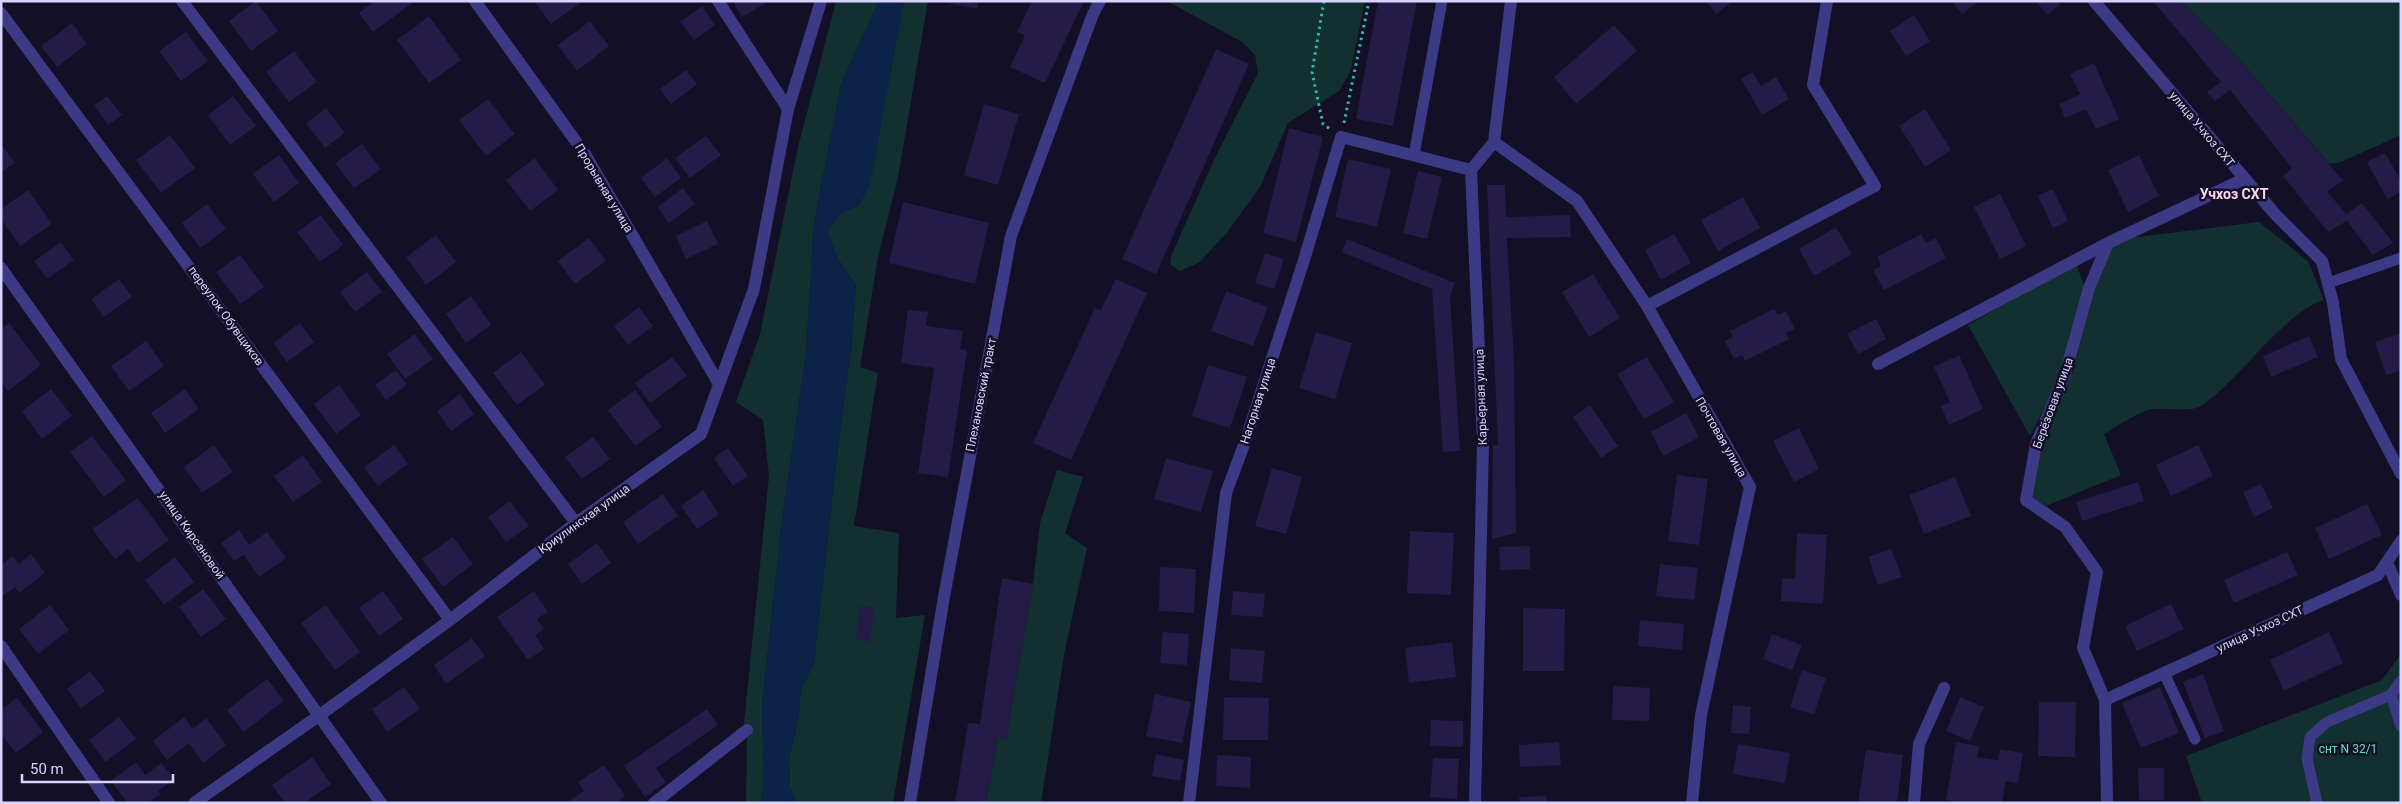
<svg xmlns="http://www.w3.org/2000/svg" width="2402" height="804" viewBox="0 0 2402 804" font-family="Roboto,sans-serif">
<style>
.green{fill:#12302f}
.water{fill:#0c2248}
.building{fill:#241b47}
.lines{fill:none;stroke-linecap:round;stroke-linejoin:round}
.path{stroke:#2fb8b0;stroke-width:3;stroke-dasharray:2.5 4;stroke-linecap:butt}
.service{stroke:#3d3a85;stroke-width:11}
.minor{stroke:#3d3a85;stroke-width:12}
.tertiary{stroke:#3d3a85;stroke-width:12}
.labels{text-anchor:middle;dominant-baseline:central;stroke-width:5;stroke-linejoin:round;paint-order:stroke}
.street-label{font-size:12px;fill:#d9d4ff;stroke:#130f26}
.park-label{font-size:12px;fill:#5fe0c0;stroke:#130f26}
.neighbourhood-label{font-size:14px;font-weight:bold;fill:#ffd6f0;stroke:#130f26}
</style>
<rect width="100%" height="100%" fill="#130f26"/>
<!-- green -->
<path class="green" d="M836 1H879L841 84 814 224 806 354 782 521 762 705 764 784 760 803H746L747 738 744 723 769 476 763 420 736 402 760 334 798 147Z
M904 1H928L898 177 878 257 860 367 878 373 854 526 899 533 896 618 925 615 893 803H797L790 788 789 759 798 719 801 690 814 662 836 463 852 341 856 285 836 256 828 231 841 213 859 205Z
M1167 1H1365L1351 70 1339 91 1288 123 1260 187 1228 231 1200 262 1180 271 1170 264 1171 256 1214 160 1258 73 1255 55 1242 42Z
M2181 1H2401V135L2341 162 2329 164 2245 66Z
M2259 222 2308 261 2324 300C2284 312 2240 380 2201 406 2189 413 2162 406 2148 410 2133 415 2118 426 2104 434L2121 475 2046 506 2032 496 2041 446 2073 372 2094 289 2113 240Z
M2076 264 2086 290 2060 377 2030 436 1968 325Z
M1057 470 1083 477 1065 533 1087 548 1064 655 1041 803H986L998 738 1006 739 1033 584 1040 523Z
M2401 654V803H2202L2186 756 2382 680Z"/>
<!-- water -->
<path class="water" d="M879 1H904L870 185 859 205 841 213 828 231 836 256 856 285 852 341 836 463 814 662 801 690 798 719 789 759 790 788 797 803H760L764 784 762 705 782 521 806 354 814 224 841 84Z"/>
<!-- building -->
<path class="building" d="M256 1 278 31 251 51 229 21Z
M375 1H415L373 32 359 13Z
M534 1H583L551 24Z
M733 1H769L742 17Z
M938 1H978L977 9Z
M1032 1H1084L1045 83 1010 67 1025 35 1017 32Z
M1378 1H1417L1393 126 1356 119Z
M1706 1H1733L1716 14Z
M1952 1H1979L1962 14Z
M2036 1H2057L2060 5 2047 15Z
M2153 1H2181L2245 66 2343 181 2327 191 2346 214 2362 203 2393 243 2373 255 2347 221 2328 232 2283 176 2292 168 2230 90 2215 101 2207 92 2221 82Z
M702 6 715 25 694 40 680 22Z
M1914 15 1930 41 1906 56 1890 31Z
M429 16 461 60 429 83 397 40Z
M590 21 609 46 577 71 558 45Z
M72 23 87 44 57 67 41 46Z
M1614 25 1637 51 1576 104 1554 77Z
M186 32 208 61 181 81 159 51Z
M1216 49 1249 64 1156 274 1122 259Z
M294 51 317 82 289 102 266 72Z
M2094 63 2119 119 2096 129 2086 109 2065 118 2059 104 2080 94 2070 74Z
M686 70 697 84 671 104 660 89Z
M1753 72 1761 86 1776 77 1789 99 1762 115 1741 79Z
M107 96 122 115 108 125 94 105Z
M233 96 256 126 230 145 208 115Z
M488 99 515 134 486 156 459 120Z
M984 104 1019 114 998 185 964 175Z
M326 108 345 133 325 148 306 123Z
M1925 109 1951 150 1925 167 1899 126Z
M1289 128 1323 137 1296 242 1263 233Z
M170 135 195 168 161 193 136 160Z
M706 136 721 155 690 178 675 158Z
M1 144 15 163 1 172Z
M362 144 381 169 354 188 335 163Z
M2385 153 2401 181V192L2387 199 2367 162Z
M279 155 299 183 274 202 253 174Z
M2139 155 2159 196 2128 212 2108 170Z
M535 158 558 190 530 211 506 180Z
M667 158 681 178 655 197 641 178Z
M1348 159 1391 169 1377 227 1335 217Z
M1418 171 1442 177 1427 239 1403 233Z
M1487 185H1505L1506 217 1570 215 1571 237 1507 238 1514 362 1516 533 1492 539 1493 445H1498Z
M683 188 695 204 669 223 657 207Z
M2053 189 2068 221 2053 228 2038 196Z
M28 190 52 224 20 246 1 219V209Z
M2000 194 2026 246 2000 259 1974 207Z
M1743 197 1760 228 1718 251 1701 220Z
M903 202 989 223 975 284 889 263Z
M207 204 226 229 200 248 182 223Z
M321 215 343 245 320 262 297 232Z
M707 221 718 244 686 259 676 236Z
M1836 227 1852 254 1814 276 1799 249Z
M1674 234 1691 263 1661 280 1645 250Z
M1921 234 1926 243 1936 238 1946 258 1884 290 1873 270 1881 266 1877 257Z
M436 235 456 262 426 285 406 257Z
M589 238 606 261 575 284 558 261Z
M1347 239 1455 283 1450 296 1460 451 1443 452 1432 289 1342 252Z
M61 242 74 260 47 279 34 261Z
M1265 253 1284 259 1274 289 1255 283Z
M240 255 264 287 240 304 216 272Z
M367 272 382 292 355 312 340 292Z
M1593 274 1620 318 1589 337 1562 292Z
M119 279 132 297 104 317 91 299Z
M1116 279 1147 293 1071 460 1033 443 1095 308 1101 310Z
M1226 291 1268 307 1253 346 1211 331Z
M471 296 491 325 466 343 446 314Z
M639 307 653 326 628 345 614 326Z
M1774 309 1778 315 1786 311 1795 329 1786 333 1789 339 1745 361 1742 355 1734 359 1725 341 1733 337 1730 331Z
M908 310 928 312 926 326 963 331 960 349 967 350 948 477 918 473 934 368 901 363Z
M1876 319 1886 339 1858 354 1847 334Z
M9 323 41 365 8 391 1 382V329Z
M300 323 314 342 287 362 273 343Z
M1316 332 1352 343 1335 399 1299 388Z
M2401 333V370L2386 375 2375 342Z
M415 334 433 359 405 379 387 354Z
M2309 336 2318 357 2271 377 2263 356Z
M146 341 164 366 129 391 111 366Z
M521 352 545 385 517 405 493 373Z
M1959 355 1983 409 1949 425 1941 406 1950 402 1934 367Z
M672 357 687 376 650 403 635 383Z
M1647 357 1674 402 1644 419 1617 374Z
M1208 365 1247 377 1230 428 1192 416Z
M396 370 407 385 386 400 375 385Z
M339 385 361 415 336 434 314 404Z
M51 389 72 416 42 439 22 411Z
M185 389 199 409 165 433 151 413Z
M635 390 662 427 635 446 608 410Z
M460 394 474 414 451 431 437 411Z
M1590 405 1618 446 1601 458 1573 417Z
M1686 413 1699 437 1663 456 1651 432Z
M1799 428 1819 469 1794 482 1773 441Z
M92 436 126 480 104 497 70 452Z
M593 437 610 459 582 479 565 457Z
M214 445 233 472 202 493 184 467Z
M394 445 408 464 378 486 364 467Z
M2198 445 2213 476 2171 496 2156 465Z
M728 448 748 476 733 486 714 458Z
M303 455 322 482 293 502 274 476Z
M1166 458 1213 471 1201 512 1154 499Z
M1272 468 1302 477 1286 534 1255 526Z
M1677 475 1708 479 1699 545 1668 541Z
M1955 477 1971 516 1924 534 1909 495Z
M2138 482 2144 501 2082 521 2076 502Z
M2261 484 2273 508 2254 517 2243 492Z
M703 490 719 514 697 529 681 506Z
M663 494 678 516 638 544 623 522Z
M138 498 169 540 138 563 128 549 115 559 92 529Z
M510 501 529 526 506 542 488 517Z
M2367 504 2382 535 2329 559 2315 528Z
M239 530 249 545 267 532 286 558 259 577 244 555 234 561 221 543Z
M1410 531 1454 533 1451 595 1407 593Z
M1797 533 1827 535 1823 604 1781 601 1782 578 1795 579Z
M453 537 473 564 443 587 422 559Z
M597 543 611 563 582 584 568 564Z
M1530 546V569L1500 570 1499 547Z
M1891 549 1902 577 1878 585 1868 557Z
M2287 552 2298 575 2234 603 2224 580Z
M31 554 45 573 19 593 15 587 1 597V565L13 556 19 564Z
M175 557 194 582 164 605 145 580Z
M1660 564 1698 568 1694 600 1656 596Z
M1160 567 1196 569 1194 613 1159 611Z
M1002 578 1033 584 1006 739 998 738 986 803H955L968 723 980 724Z
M203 589 226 619 201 637 179 607Z
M383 591 403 619 379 636 359 608Z
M534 591 548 612 537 619 544 629 535 635 544 649 528 660 497 617Z
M1233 591 1265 594 1263 617 1231 615Z
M2171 604 2184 629 2137 651 2125 626Z
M50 605 69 630 38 654 19 629Z
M326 605 360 652 335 670 301 623Z
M860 606 874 607 870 642 856 640Z
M1523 608 1565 609 1564 671H1523Z
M1640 620 1684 624 1682 650 1638 646Z
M1163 632 1189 634 1187 665 1160 663Z
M2329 632 2343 663 2284 691 2270 660Z
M1772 634 1802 645 1792 670 1763 659Z
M472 638 485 656 446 684 434 665Z
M1452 642 1456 677 1409 683 1405 648Z
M1231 648 1265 651 1262 683 1229 680Z
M1802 670 1826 678 1814 715 1790 707Z
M90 671 105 691 81 708 67 689Z
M2203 674 2224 731 2205 738 2183 682Z
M267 679 284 701 243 732 227 710Z
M1613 686 1650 688 1649 721 1612 720Z
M404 687 420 709 387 732 372 709Z
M2160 687 2179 733 2141 748 2122 703Z
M1155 694 1191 702 1182 743 1146 736Z
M17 697 43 732 16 753 1 734V710Z
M1224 697 1269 698 1268 740H1223Z
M1960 697 1984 707 1970 741 1946 731Z
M2039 702H2076L2075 757 2038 756Z
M1733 705 1751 707 1749 734 1731 733Z
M707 709 718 725 656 768 666 782 645 797 624 766Z
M119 717 136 739 105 762 89 740Z
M184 717 193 729 206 718 226 745 203 763 189 743 167 760 153 741Z
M1431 720 1463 721V747L1430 746Z
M1559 742 1561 765 1520 767 1519 745Z
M1956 742 1979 746 1977 757 1998 760 2000 749 2023 753 2018 783 2006 781 2002 803H1966L1946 800Z
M1738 744 1790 753 1785 783 1733 774Z
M1866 750 1903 755 1897 803H1858Z
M1156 754 1184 760 1180 781 1152 776Z
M1217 755 1251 757 1250 788 1216 786Z
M312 757 331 784 304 803H285L272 785Z
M1433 758 1459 759 1457 799 1430 797Z
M136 762 145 775 161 763 174 779 158 791 160 794 148 803H128L111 781Z
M604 765 625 796 616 803H566L584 791 578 782Z
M2138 768H2164V800H2139Z
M1546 796 1547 803H1520L1519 797Z"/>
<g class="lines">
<!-- path -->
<path class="path" d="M1324 1 1312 72 1323 124 1330 129
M1344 123 1369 1"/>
<!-- service -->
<path class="service" d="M1414 155 1442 1
M2328 283 2401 258
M2164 673 2195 739
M2391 695 2401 726
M2317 803 2307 759 2310 737 2327 722 2391 695 2401 681"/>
<!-- minor -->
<path class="minor" d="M182 1 576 523
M475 1 585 154 719 384
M718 1 788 109
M2094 1 2275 214 2322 261 2333 303 2341 359 2401 474
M1 13 450 620
M1494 142 1577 201 1647 306 1750 487 1701 715 1692 803
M1 268 381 803
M1647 306 1875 186 1813 85 1827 1
M1878 364 2108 243
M2387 562 2401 595
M1 646 109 803
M2105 700 2378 575 2401 541
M194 803 320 715 450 620 576 523 701 434 754 289 788 109 821 1
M654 803 747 730
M1189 803 1226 493 1245 442 1304 260 1341 137 1471 170
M1475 803 1483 442 1471 170 1494 142 1511 1
M1914 803 1919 744 1944 688
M2107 803 2105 700 2083 648 2097 572 2065 527 2026 500 2036 444 2065 375 2089 288 2108 243 2244 179"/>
<!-- tertiary -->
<path class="tertiary" d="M910 803 944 597 1011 236 1093 14 1100 1"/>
</g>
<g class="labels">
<!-- street labels -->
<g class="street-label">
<text transform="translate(2202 129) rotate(50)">улица Учхоз СХТ</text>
<text transform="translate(604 188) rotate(59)">Прорывная улица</text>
<text transform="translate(226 316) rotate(54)">переулок Обувщиков</text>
<text transform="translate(981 395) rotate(-79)">Плехановский тракт</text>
<text transform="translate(1481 397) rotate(-92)">Карьерная улица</text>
<text transform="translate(1258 401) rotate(-72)">Нагорная улица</text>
<text transform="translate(2053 403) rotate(-70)">Берёзовая улица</text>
<text transform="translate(1721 437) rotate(60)">Почтовая улица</text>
<text transform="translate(584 519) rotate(-36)">Криулинская улица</text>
<text transform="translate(192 535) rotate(55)">улица Кирсановой</text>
<text transform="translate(2260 629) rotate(-25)">улица Учхоз СХТ</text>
</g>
<!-- park labels -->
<g class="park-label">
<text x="2348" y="749">снт N 32/1</text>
</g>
<!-- neighbourhood labels -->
<g class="neighbourhood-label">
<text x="2234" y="194">Учхоз СХТ</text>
</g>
</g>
<!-- border -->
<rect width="2402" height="804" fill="none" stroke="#d9d4ff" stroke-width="5"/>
<!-- scale -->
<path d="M22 774v8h151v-8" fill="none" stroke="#d9d4ff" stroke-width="2.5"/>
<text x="30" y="774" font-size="15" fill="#d9d4ff" stroke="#130f26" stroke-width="4" paint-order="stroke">50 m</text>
</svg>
